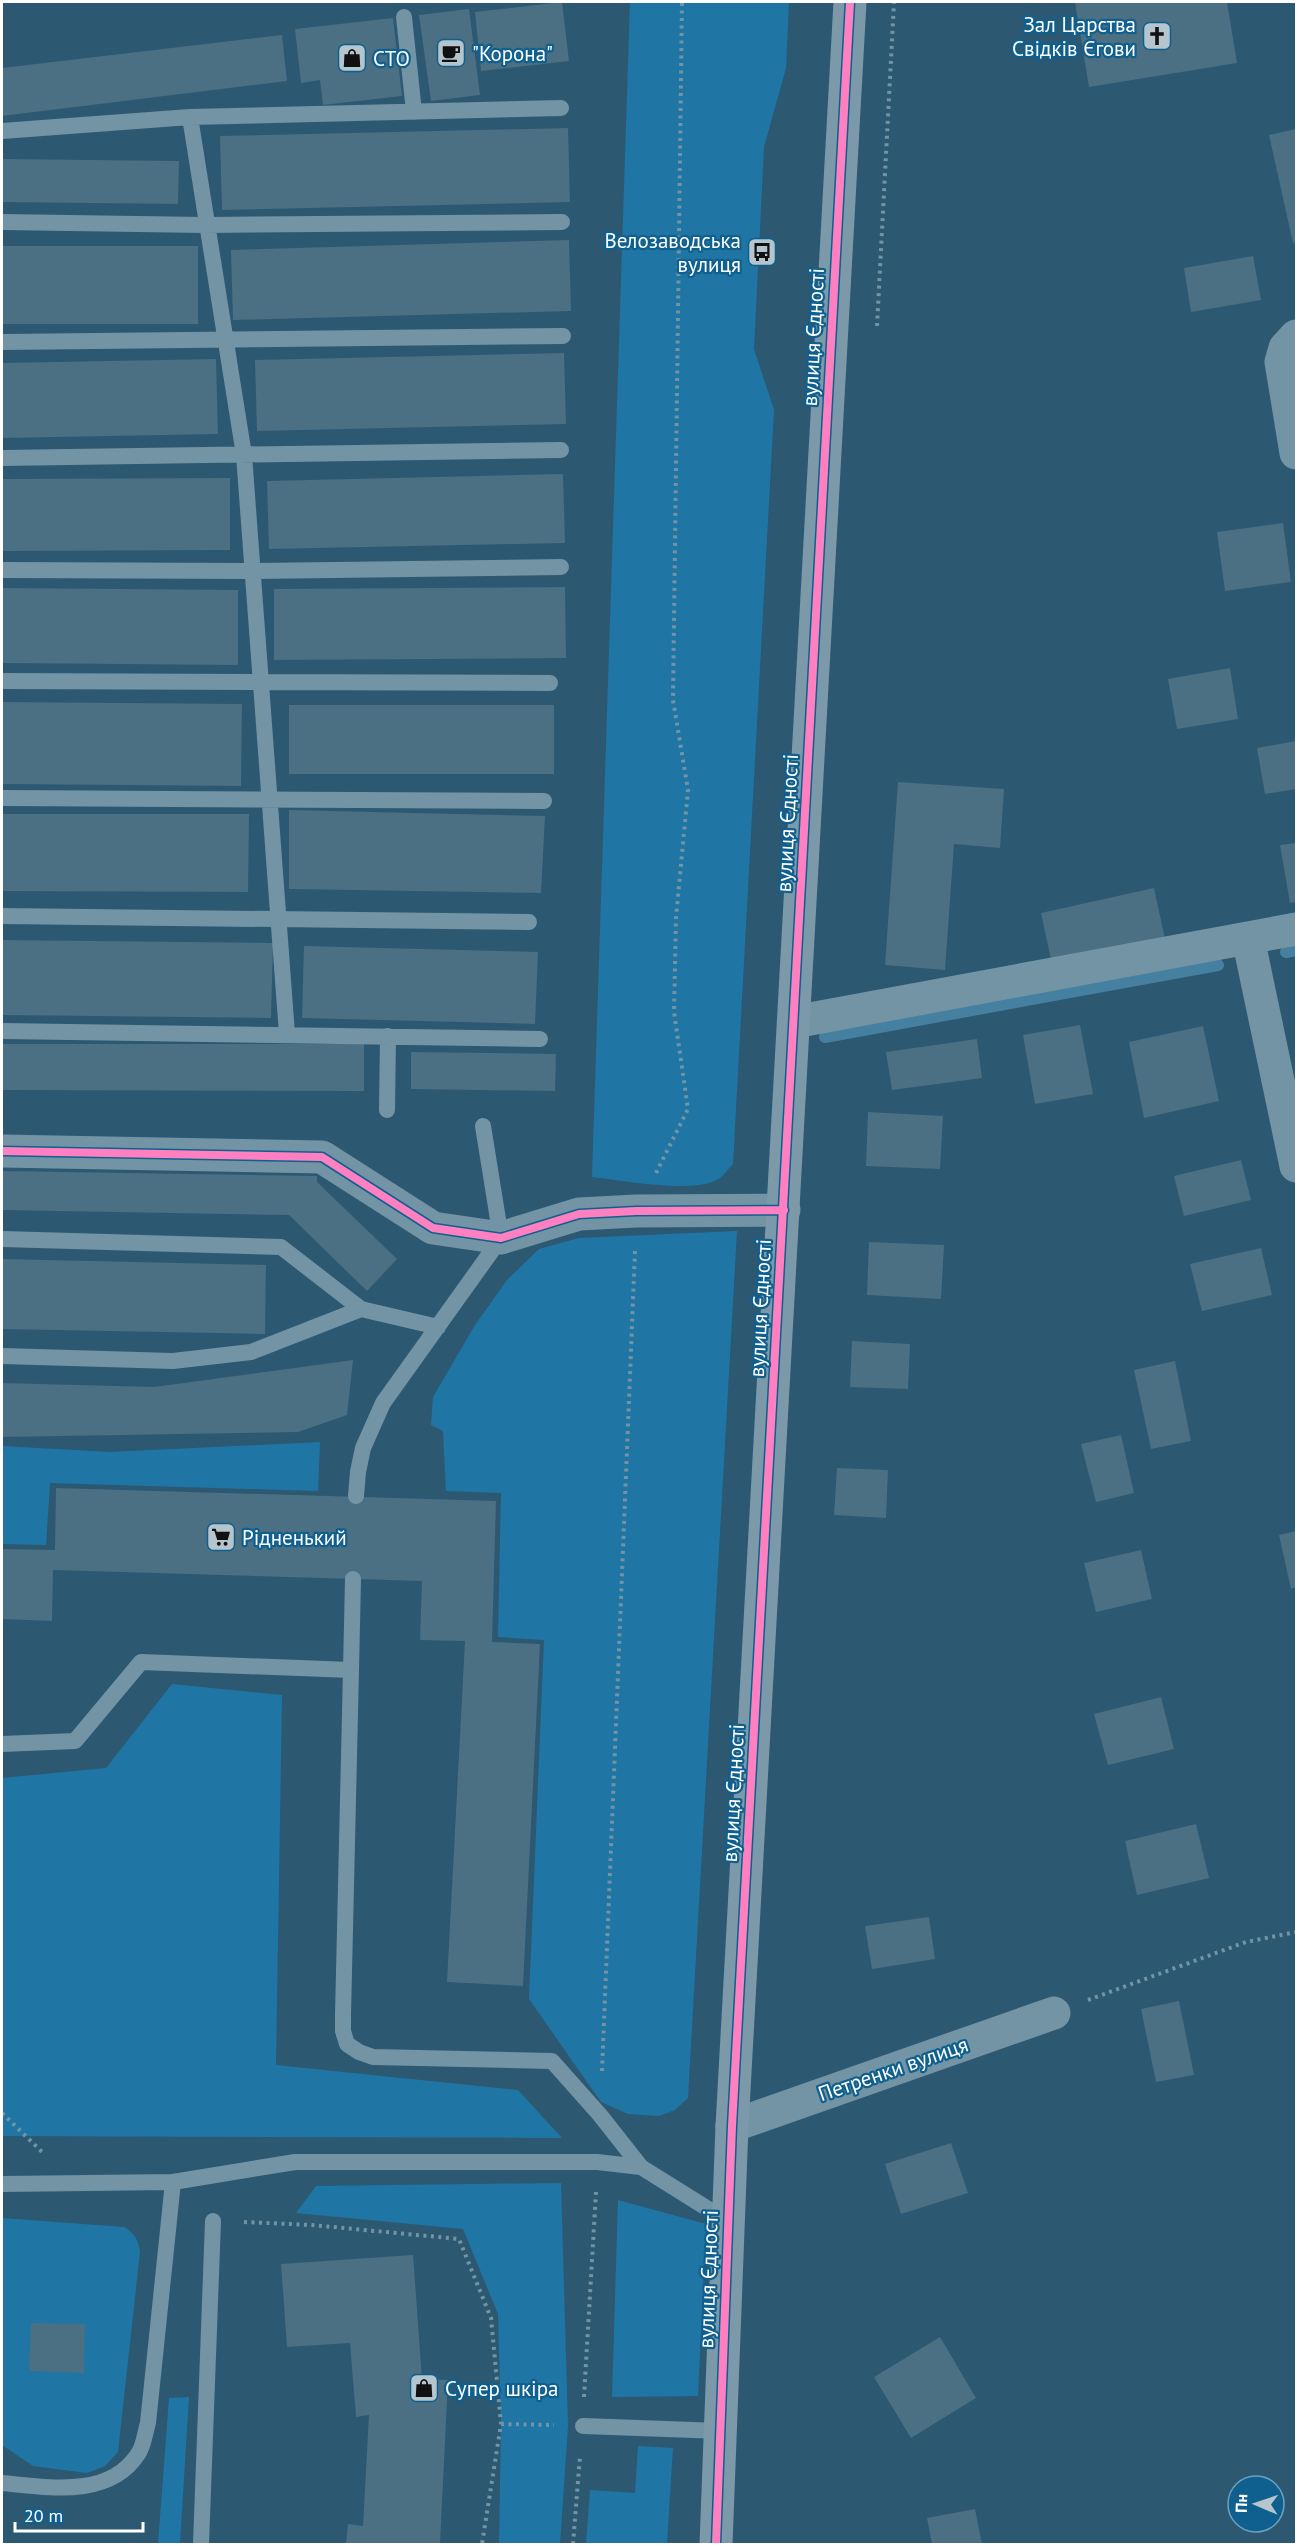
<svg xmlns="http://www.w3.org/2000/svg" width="1298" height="2546" viewBox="0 0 1298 2546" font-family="'PT Sans',sans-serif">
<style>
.green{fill:#1f76a5}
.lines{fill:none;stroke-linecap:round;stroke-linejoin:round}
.stream{stroke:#4680a0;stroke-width:12}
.building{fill:#4b6f83}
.path{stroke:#7394a5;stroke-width:4;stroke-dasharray:3 4.5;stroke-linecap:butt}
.lane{stroke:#7394a5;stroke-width:16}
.street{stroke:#7394a5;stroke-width:33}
.secondary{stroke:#7c99aa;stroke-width:33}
.cycleway-casing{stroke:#0f608f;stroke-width:11}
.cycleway{stroke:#ff80c0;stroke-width:8}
.labels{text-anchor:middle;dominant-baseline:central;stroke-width:4.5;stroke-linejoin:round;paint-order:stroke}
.poi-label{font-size:21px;fill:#fff;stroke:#0f608f;text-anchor:start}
.street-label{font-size:21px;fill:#fff;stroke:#0f608f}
</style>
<rect width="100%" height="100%" fill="#2c5872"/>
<!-- green -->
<path class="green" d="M630 2H789L786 68 764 147 754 349 774 410 733 1164C729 1168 725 1174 720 1178 696 1195 622 1180 592 1177Z
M737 1231 688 2098 675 2110 659 2116 628 2114 601 2102 529 1999 544 1640 498 1637 501 1493 446 1491 443 1431 431 1425 433 1397 475 1325 507 1280 539 1249 579 1238Z
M320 1442 318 1491 50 1483 46 1545 2 1544V1446L110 1452Z
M172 1684 282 1695 276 2065 518 2090 562 2138 2 2136V1778L106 1768Z
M561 2183 568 2426 560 2544H499L501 2424 498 2314 463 2229 296 2213 316 2186Z
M618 2200 706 2224 698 2396 612 2397Z
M2 2218 124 2227C134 2233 139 2240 140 2252L118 2452 105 2466 87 2473 33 2466 2 2445Z
M189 2397 180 2544H158L169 2398Z
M638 2446 673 2448 667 2544H586L590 2490 635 2493Z"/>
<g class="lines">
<!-- stream -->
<path class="stream" d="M1286 952 1296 950
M825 1037 1218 965"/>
</g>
<!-- building -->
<path class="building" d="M562 2 569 61 481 71 475 12Z
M1075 2H1227L1237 63 1089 87Z
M469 9 480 95 431 101 419 15Z
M393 18 402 96 323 105 320 80 301 83 295 29Z
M282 35 287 81 2 116V68Z
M568 128 570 202 222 210 220 136Z
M1296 129V242L1293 243 1269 135Z
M2 159 179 161 178 204 2 202Z
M569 240 571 311 233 320 231 250Z
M2 246H198V324H2Z
M1253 256 1261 300 1191 312 1184 268Z
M564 353 566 424 257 431 255 360Z
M216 359 218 434 2 438V363Z
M563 474 565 543 269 549 267 481Z
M230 478V550L2 551V479Z
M1283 523 1291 582 1225 591 1217 532Z
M565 587 566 658 274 660V589Z
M2 588 238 590V665L2 663Z
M1230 668 1238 719 1177 729 1168 679Z
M2 702 242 704 241 786 2 784Z
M289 705H554V774H289Z
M1296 741V789L1265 794 1257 748Z
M898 782 1004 789 1000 848 954 844 945 970 885 965Z
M289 810 545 816 541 893 289 889Z
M2 814H249L248 892 2 891Z
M1296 843V902L1290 903 1280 845Z
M1154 888 1165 939 1052 964 1041 913Z
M2 940 273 943 271 1018 2 1015Z
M304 946 538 952 535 1024 302 1018Z
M1080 1025 1093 1094 1035 1104 1023 1035Z
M1203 1026 1219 1101 1144 1118 1129 1042Z
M977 1039 982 1078 892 1090 886 1052Z
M2 1044H364V1091L2 1090Z
M411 1052 556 1054 555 1091 411 1089Z
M868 1112 943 1116 940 1169 866 1166Z
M1241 1160 1251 1200 1184 1216 1174 1176Z
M2 1171 317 1176V1182L397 1259 367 1291 289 1215 2 1210Z
M869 1242 944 1245 941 1299 867 1295Z
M1261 1248 1272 1295 1202 1311 1190 1264Z
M2 1259 266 1265 265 1334 2 1329Z
M852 1341 910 1344 908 1389 850 1387Z
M353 1360 347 1415 298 1432 2 1437V1383L154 1387Z
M1175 1361 1191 1441 1151 1449 1134 1370Z
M1121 1435 1134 1493 1096 1502 1081 1444Z
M837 1468 888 1470 886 1518 834 1515Z
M56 1488 496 1501 492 1642 540 1644 523 1986 447 1982 465 1641 420 1640 422 1581 53 1570 52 1621 2 1619V1549L55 1550Z
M1296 1531V1587L1291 1589 1279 1535Z
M1141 1550 1152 1599 1096 1612 1084 1563Z
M1161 1697 1174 1749 1108 1765 1094 1714Z
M1196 1824 1209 1878 1137 1895 1125 1841Z
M929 1917 935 1959 872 1969 865 1926Z
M1179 2001 1194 2075 1156 2082 1141 2009Z
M951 2143 968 2193 901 2214 885 2164Z
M413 2255 422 2379 448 2380 440 2544H346L348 2524 363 2526 369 2415 356 2417 350 2343 287 2347 281 2264Z
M31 2323 85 2324 84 2373 29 2371Z
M940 2337 976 2398 911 2438 874 2377Z
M975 2509 982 2544H932L927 2518Z"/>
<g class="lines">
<!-- path -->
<path class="path" d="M877 326 894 2
M656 1173 688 1109 674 1012 676 918 688 790 673 700 682 2
M1088 2000 1246 1942 1296 1932
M602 2071 635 1251
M2 2113 42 2152
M244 2222 312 2225 459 2239 491 2318 501 2424 482 2544
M584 2397 596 2192
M501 2424 554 2425
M573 2544 580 2456"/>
<!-- lane -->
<path class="lane" d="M404 17 414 112
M190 117 244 455 287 1034
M2 131 190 117 561 108
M2 222 205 225 562 222
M2 342 563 336
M2 458 561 450
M2 570 251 571 561 567
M2 681 550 683
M2 798 544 801
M2 916 529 922
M2 1031 540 1039
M387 1110 388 1036
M2 1239 281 1247 361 1309 438 1327
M2 1356 173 1361 251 1352 361 1309
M356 1496 358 1472 363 1448 383 1403 501 1238 483 1126
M351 1670 353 1579
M2 1744 75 1741 141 1662 351 1670 343 2015V2031L347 2044 359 2052 373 2057 552 2061 600 2115 641 2167 729 2222
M2 2184 173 2182
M583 2426 721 2431
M2 2483C47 2487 109 2499 138 2454 144 2446 145 2432 148 2423L173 2182 295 2162H597L641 2167
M201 2544 213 2221"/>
<!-- street -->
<path class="street" d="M1296 336 1285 348 1281 362 1296 453
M1248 938 1296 1166
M794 1022 1296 929
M2 1151 322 1157 433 1228 501 1238 579 1214 636 1211 784 1210
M732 2126 1054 2013"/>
<!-- secondary -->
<path class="secondary" d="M716 2544 732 2126 850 2"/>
<!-- cycleway casing -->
<g class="cycleway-casing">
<path id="cycleway" d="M2 1151 322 1157 433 1228 501 1238 579 1214 636 1211 784 1210
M716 2544 732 2126 850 2"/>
</g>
<!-- cycleway -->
<use href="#cycleway" class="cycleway"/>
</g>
<!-- icons -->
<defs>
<g id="church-square" transform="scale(1.5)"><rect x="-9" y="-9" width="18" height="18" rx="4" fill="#b5c5ce" stroke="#0f608f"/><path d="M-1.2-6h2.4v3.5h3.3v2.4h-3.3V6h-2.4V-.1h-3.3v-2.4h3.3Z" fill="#111"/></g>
<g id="cafe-square" transform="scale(1.5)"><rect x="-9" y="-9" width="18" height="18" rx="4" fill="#b5c5ce" stroke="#0f608f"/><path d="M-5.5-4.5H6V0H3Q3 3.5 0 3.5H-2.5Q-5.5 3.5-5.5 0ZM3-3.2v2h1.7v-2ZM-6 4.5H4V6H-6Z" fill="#111"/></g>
<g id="shop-square" transform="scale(1.5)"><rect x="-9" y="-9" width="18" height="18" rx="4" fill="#b5c5ce" stroke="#0f608f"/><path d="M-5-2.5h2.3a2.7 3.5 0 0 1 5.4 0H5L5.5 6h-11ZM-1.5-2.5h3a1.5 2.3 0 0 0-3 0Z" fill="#111"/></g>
<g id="bus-square" transform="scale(1.5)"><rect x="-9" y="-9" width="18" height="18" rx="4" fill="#b5c5ce" stroke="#0f608f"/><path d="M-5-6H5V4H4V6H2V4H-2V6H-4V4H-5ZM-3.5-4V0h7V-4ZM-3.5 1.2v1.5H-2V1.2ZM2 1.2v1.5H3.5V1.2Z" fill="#111"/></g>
<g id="supermarket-square" transform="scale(1.5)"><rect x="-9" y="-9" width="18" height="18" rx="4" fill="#b5c5ce" stroke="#0f608f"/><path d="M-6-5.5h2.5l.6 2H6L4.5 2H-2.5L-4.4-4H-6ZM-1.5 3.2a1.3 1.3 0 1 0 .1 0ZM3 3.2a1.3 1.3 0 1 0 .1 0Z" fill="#111"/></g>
</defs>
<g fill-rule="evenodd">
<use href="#church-square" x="1157" y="36"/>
<use href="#cafe-square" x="451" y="53"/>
<use href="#shop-square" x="352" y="58"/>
<use href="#bus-square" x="762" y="252"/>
<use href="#supermarket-square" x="221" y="1537"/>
<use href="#shop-square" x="424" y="2388"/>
</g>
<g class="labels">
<!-- poi labels -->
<g class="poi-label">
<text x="1136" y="24" text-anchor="end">Зал Царства<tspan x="1136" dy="24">Свідків Єгови</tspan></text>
<text x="472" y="53">"Корона"</text>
<text x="373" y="58">СТО</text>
<text x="741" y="240" text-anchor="end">Велозаводська<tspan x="741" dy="24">вулиця</tspan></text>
<text x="242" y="1537">Рідненький</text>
<text x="445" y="2388">Супер шкіра</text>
</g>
<!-- street labels -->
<g class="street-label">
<text transform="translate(813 337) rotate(-87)">вулиця Єдності</text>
<text transform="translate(787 823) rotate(-87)">вулиця Єдності</text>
<text transform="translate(760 1308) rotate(-87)">вулиця Єдності</text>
<text transform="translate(733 1793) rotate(-87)">вулиця Єдності</text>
<text transform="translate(893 2069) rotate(-19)">Петренки вулиця</text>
<text transform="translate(708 2279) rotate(-88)">вулиця Єдності</text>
</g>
</g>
<!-- border -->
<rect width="1298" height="2546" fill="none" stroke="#ffffff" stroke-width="6"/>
<!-- north arrow -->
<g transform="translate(1256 2504) rotate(272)"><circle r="28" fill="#0f608f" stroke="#6fa0bc" stroke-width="1.5"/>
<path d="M0-4.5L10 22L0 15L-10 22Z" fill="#b5c5ce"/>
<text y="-9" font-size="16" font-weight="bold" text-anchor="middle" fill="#ffffff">Пн</text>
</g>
<!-- scale -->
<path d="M15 2522v9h128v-9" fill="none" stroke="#ffffff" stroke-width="3"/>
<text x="24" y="2522" font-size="18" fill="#ffffff" stroke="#0f608f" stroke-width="4.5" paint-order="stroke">20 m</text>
</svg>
